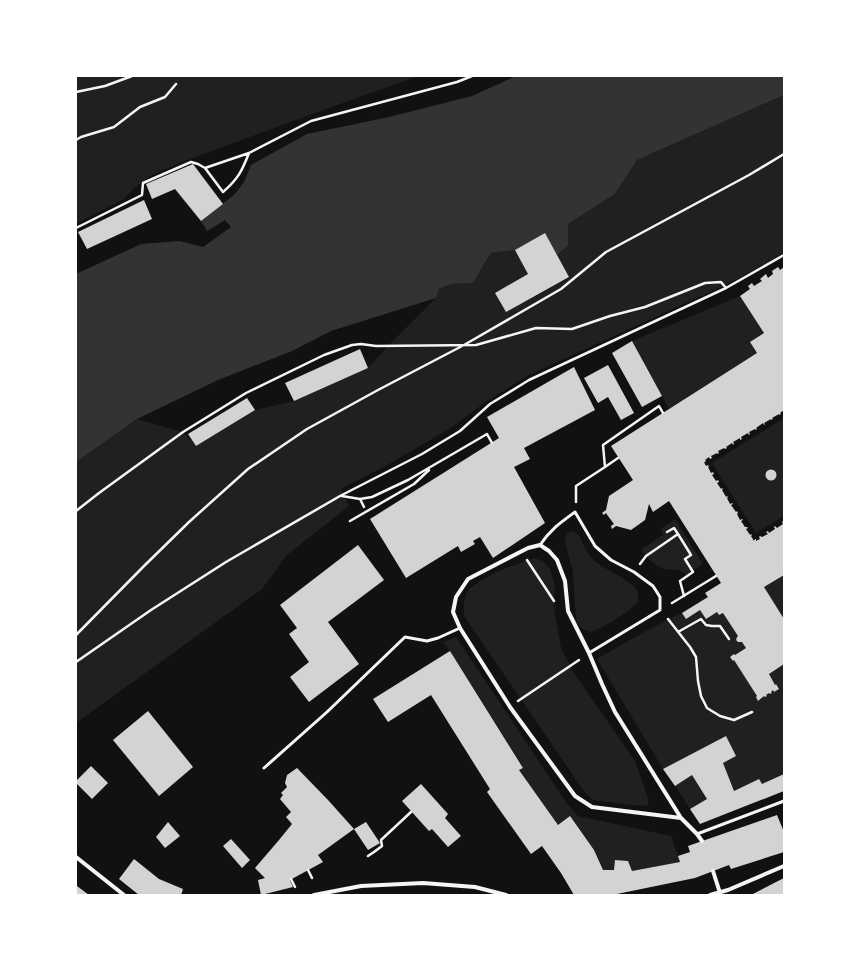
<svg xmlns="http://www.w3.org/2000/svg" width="860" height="971" viewBox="0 0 860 971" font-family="Figtree,sans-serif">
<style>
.green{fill:#202020}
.water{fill:#333}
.building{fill:#d3d3d3}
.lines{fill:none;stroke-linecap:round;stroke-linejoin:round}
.path{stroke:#f5f5f5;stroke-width:2.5}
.service{stroke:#f5f5f5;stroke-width:3}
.minor{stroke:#f5f5f5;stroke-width:4}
</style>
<rect width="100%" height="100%" fill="#111"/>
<!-- green -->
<path class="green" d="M76 76H419L326 109 185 161 150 176 133 189 124 199 76 224Z
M784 95V253L732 282 527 376 483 404 449 429 391 463 341 489 349 506 287 555 262 589 76 723V462L137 419 183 432 196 446 255 410 294 401 368 368 388 346 436 298 439 289 451 284 473 283 484 264 491 253 515 250 528 274 495 293 506 312 569 278 557 255 568 246V224L615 194 637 160Z
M740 296 764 333 750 342 757 353 669 409 632 341Z
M784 418V516L756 533 712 463Z
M675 519 703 564 686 574C677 568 675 571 665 569 654 566 648 558 641 550L664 534 661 529Z
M574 531 580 537 586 550 594 561 605 568 621 577 635 587 638 593V602C625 615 608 625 591 632L582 629 577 622 575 607 573 572 565 542 567 533Z
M534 558 543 561 550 569 555 586 554 609 561 648 572 670 635 761 649 801 647 806 631 805 593 800 583 790 464 616V602L467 591 477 583 496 572Z
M784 575V619L764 587Z
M700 610 717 612 719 615 723 613 738 636 737 637 736 640 738 642H742L746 648 730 657 733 661 734 660 757 696 756 697 758 701 762 699V698L764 696 765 697H766V695L769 693 770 694 772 693 771 692 773 690 774 692 779 689 776 684 775 685 769 674 784 664V774L762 784 759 779 734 791 723 763 736 756 726 736 663 769 597 659C625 643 653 626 682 613L686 618Z
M456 637 566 802 578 816 671 836 678 856 680 862 632 871 628 861 615 860 614 870H603L594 850 570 817 558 825 519 770 523 767 450 651 443 642Z
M692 775 707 799 690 809 675 786Z"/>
<!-- water -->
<path class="water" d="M516 76H784V95L637 160 615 194 568 224V246L557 255 545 234 515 250 491 253 484 264 473 283 451 284 439 289 436 298 331 331 292 351 218 380 137 419 76 462V274L141 244 179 241 203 247 231 227 225 220 207 231 201 221 235 194 244 182 251 165 307 134 389 117 472 96Z"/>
<!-- building -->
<path class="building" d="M193 164 223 204 201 221 175 189 152 199 146 184Z
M144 200 152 219 87 249 78 232Z
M545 233 569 277 506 312 495 293 528 274 515 250Z
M778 267 780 270 784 267V410L780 413 781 414 779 415V414L772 418 773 419 771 420V419L764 423 765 424 764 425 763 423 756 428 757 429 756 430 755 429 749 432 750 434 749 435 748 433 741 437 742 439 740 440V438L733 442 734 443 733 445 732 443 726 447 727 448 725 449 724 448 718 451 719 453 717 454V453L711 456 712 458 710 459 709 457 705 460 706 461 705 462H704L706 466 708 465 709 467H708L711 473 713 472 714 474 712 475 716 481 718 480 719 482 717 483 721 489 722 488 723 489 722 490 726 497 727 496 728 497 727 498 730 504 732 503 733 504 731 505 736 512 737 511 738 513 737 514 740 520 742 519 743 520 741 521 745 527H747L748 528 746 529 750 535 751 534 752 535 751 536 754 541 755 539H756V541L760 539 759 537 760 536 762 537 768 534 766 532 768 531 769 533 775 529 774 527 775 526 777 528 783 524 782 522 783 521 784 523V575L764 587 784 619V664L769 674 775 685 776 684 779 689 774 692 773 690 771 692 772 693 770 694 769 693 766 695 767 696 765 697 764 696 758 701 756 697 757 696 734 660 733 661 730 657 734 654 735 655 746 648 742 642H738L736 640 737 637 738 636 723 613 719 615 717 612 706 619 700 610 686 619 682 613 708 597 705 593 721 583 669 501 653 512 649 504 645 520 631 530 616 526 612 529 611 526 614 524 608 516 606 513 604 515 602 513 606 510 609 496 633 480 611 446 757 353 750 342 764 333 740 296 750 289 748 286 752 283 754 286 762 281 760 279 766 274 768 278 773 274 772 271Z
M632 341 662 396 642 407 612 353Z
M360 349 368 368 294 401 285 383Z
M608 365 634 413 621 420 608 397 598 403 584 378Z
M574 367 595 410 524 448 530 459 514 467 545 523 493 558 480 537 473 541 475 544 461 552 458 546 406 578 370 519 499 438 487 417Z
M247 398 255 410 196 446 188 434Z
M765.5 475a5.5 5.5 0 1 1 11 0a5.5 5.5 0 1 1-11 0Z
M358 545 384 580 328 622 359 664 309 702 290 677 309 662 289 634 297 628 280 605Z
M450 651 523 768 519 770 558 825 570 816 594 850 603 870H614L615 860 628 861 632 871 680 862 678 856 690 852 688 846 777 815 784 832V852L731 869 729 865 695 878 612 895H574L561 873 542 846 531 854 487 792 490 789 431 695 388 722 373 699Z
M148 711 193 767 159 796 113 740Z
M726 736 736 756 723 763 734 791 759 779 762 784 784 774V791L700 824 690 809 707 799 692 775 675 786 663 769Z
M91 766 108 783 92 799 76 783V781Z
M297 768 328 800 354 829 318 855 323 862 290 880 293 887 261 895 258 880 265 878 255 868 279 840 292 824 286 817 291 812 280 799 283 795 281 793 287 787 285 783 287 775Z
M421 784 448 814 445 818 461 836 448 847 432 829 429 831 402 801Z
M168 822 180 836 165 848 156 837Z
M366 822 380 843 368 850 354 829Z
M231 839 250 860 242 868 223 846Z
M134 859 159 879 183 889 181 895H139L119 879Z
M784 878V895H751L780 880Z
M76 885 77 886 89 895H76Z"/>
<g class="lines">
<!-- path -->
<path class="path" d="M76 92 105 86 132 76
M76 140 81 137 114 127 140 107 165 97 176 84
M205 168 223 192C238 179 242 171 249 153
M76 228 142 195 143 183 191 162 198 164 205 168 249 153 311 121 457 82 472 76
M605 467 618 458
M342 496 360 499 372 497 408 480 487 434 492 443
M360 499 364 507
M576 502V486L605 467 603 445 659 406 663 413
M76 511 99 493 183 432 246 393 324 355 352 345 361 344 376 346 476 345 536 328 572 329 610 316 645 307 705 283 721 282 726 288
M350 521 414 484 429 470
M667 532 674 528 678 534
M527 560 554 601
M640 564 646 556 678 534 691 555 685 559 693 572 680 581 684 596
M672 603 716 576
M668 619 690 647 696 657 698 681 701 696 707 708 720 716 734 720 752 712
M678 632 701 619 706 625 712 626H720L729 639
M76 635 144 566 189 522 248 469 307 429 378 390 464 345 561 289 606 252 749 175 784 154
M76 662 151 610 226 562 340 496 422 454 460 431 490 404 529 380 726 288 784 255
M518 701 579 660
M368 856 374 852 382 846 381 840 411 812
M308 870 312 878
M291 879 295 887"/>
<!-- service -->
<path class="service" d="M540 545C551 529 560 523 575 512L595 546 611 560 634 572 653 586 660 597V610L589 653
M264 768 327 712 405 637 427 641 438 638 460 628
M697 834 784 801"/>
<!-- minor -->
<path class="minor" d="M681 818 592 807 575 796 510 707 460 628 453 612 456 597 468 579 528 548 540 545 549 551 557 560 565 581 568 611 589 653 602 684 615 712 681 818 697 834 702 841
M76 857 124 895
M713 871 720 893
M314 895 361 886 423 883 475 887 506 895
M710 895 728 890 784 866"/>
</g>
<!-- border -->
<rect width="860" height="971" fill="none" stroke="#ffffff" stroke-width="154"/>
</svg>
